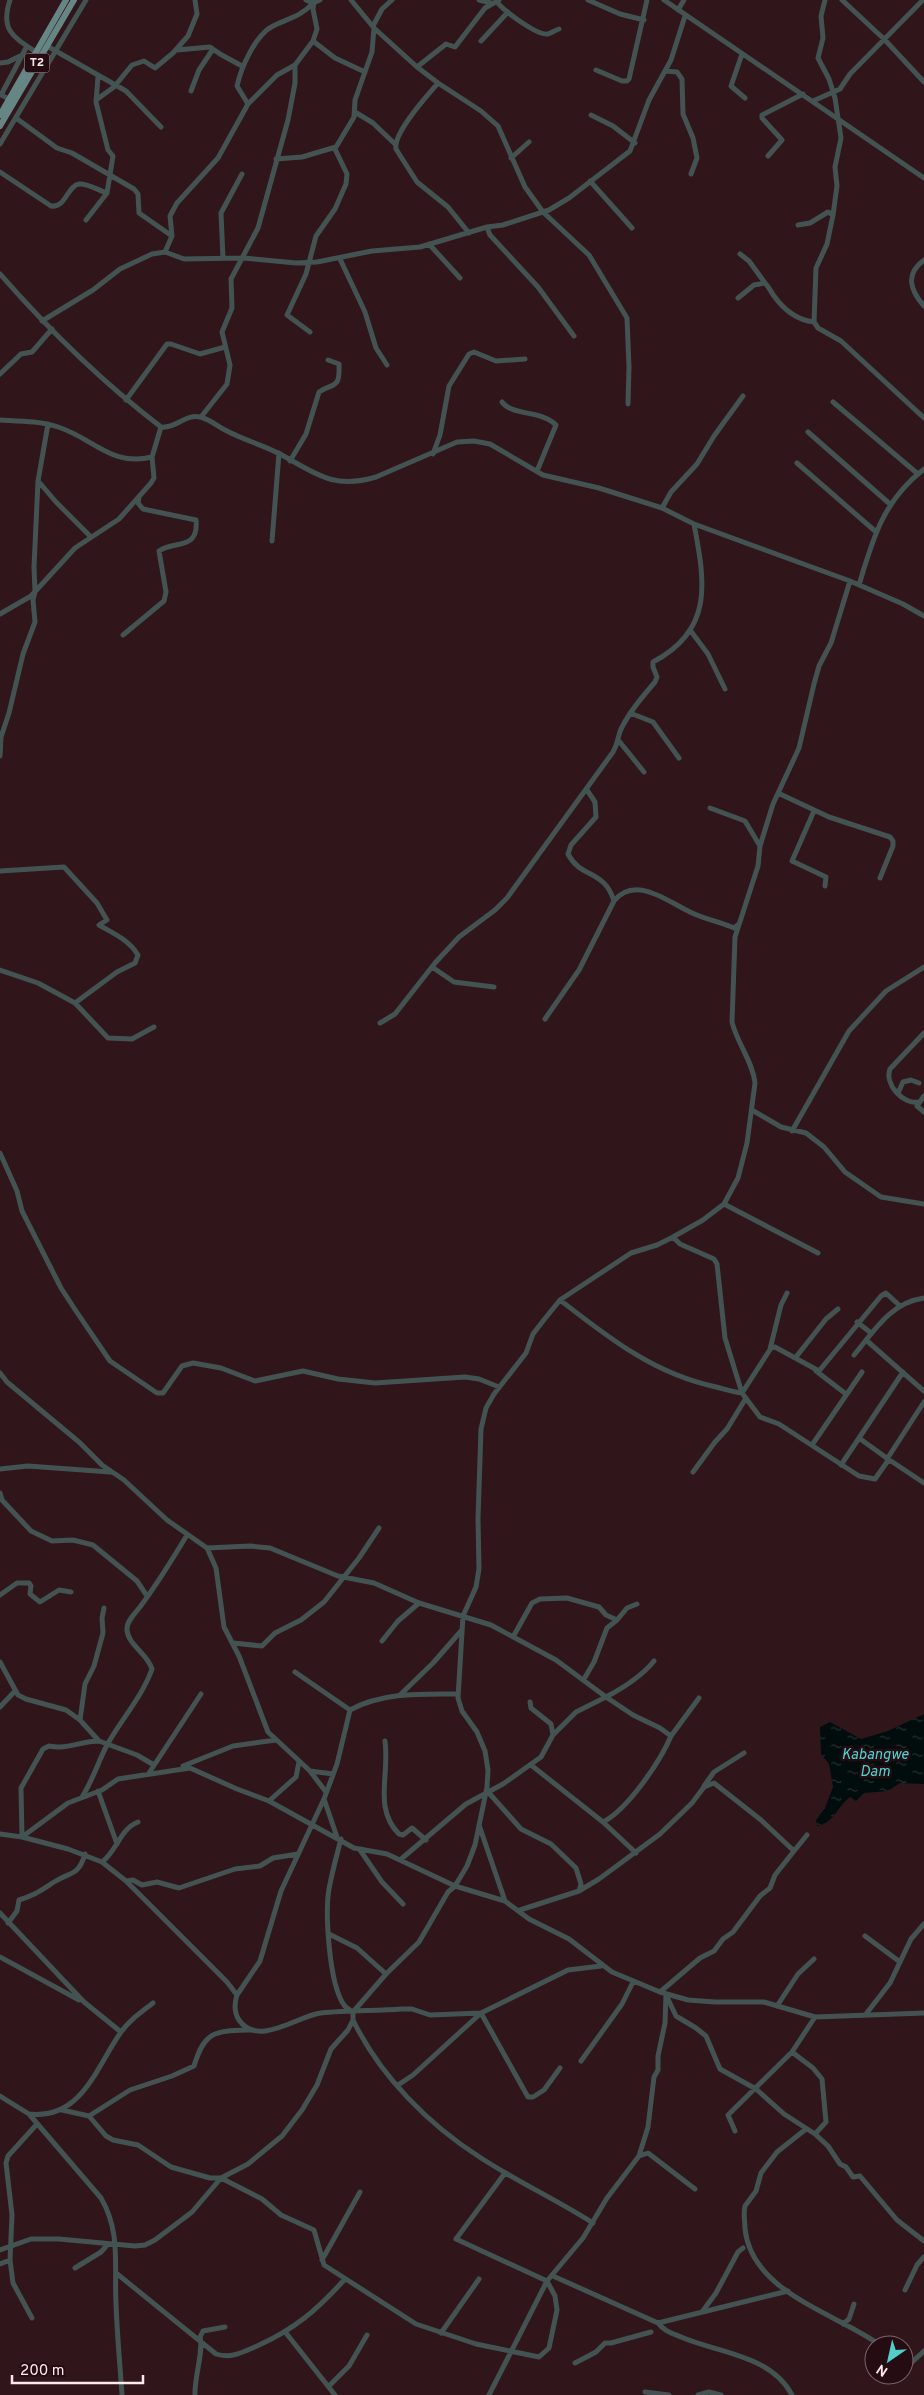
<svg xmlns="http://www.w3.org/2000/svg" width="924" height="2395" viewBox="0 0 924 2395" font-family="Overpass,sans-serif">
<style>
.water{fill:url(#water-ripples)}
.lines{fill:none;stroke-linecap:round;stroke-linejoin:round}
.minor{stroke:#435352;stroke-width:5}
.major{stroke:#668685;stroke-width:6}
.labels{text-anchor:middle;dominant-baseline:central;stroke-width:5;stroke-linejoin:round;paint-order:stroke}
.shield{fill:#250c12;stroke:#bca7ab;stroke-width:1}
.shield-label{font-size:12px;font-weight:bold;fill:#fde9ec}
.water-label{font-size:15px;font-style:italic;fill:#4bd6d2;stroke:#250c12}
</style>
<defs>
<pattern id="water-ripples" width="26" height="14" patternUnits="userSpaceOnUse" patternTransform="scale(1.25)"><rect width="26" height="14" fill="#000d0c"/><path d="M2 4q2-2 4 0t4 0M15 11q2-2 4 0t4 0" fill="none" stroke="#263030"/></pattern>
</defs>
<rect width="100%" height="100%" fill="#30151b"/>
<!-- water -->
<path class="water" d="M924 1714V1784L900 1783 888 1791 864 1793 856 1801 850 1797C837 1807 835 1822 817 1826L816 1820 825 1808 833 1787 829 1764 821 1754 820 1727 830 1722 861 1739 888 1731Z"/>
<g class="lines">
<!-- minor -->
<path class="minor" d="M10 0C0 30 13 37 36 52
M306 0 313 3 320 0
M351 0 374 28 417 67 438 83 481 111 498 126 525 187 543 212 589 255 627 318 629 367 628 404
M479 0 491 3
M588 0 620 14 644 20
M664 0 924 178
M825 0 821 16 823 38 818 58 829 79 835 98 841 138 835 167 837 186 833 215 827 244 816 268 814 322 818 328 841 341 924 418
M842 0 884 39 924 82
M497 2C503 10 537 36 548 34 551 33 556 30 559 29
M678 10 684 0
M373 26 382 9 392 0
M313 41 335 58 365 72
M481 41 508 12
M47 46 126 91 161 127
M177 50 210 47 220 54 242 66
M742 54 731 86 745 98
M0 63 8 62 20 56
M417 67 446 44 455 47 485 8 499 0
M596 70 622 81H627L629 79 647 0
M666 71 677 72 682 79 683 114 693 138 697 158 691 174
M438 83C427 96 393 133 396 149L417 182 448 207 469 233
M191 91 199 70 213 49
M9 99 1 95 27 46
M96 100 114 87 132 65 144 61 155 68 173 53 188 36 197 14 195 0
M813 101 840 89 850 74 923 0
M248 104 237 86C241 68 255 35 273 26 287 19 302 16 313 3
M355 112 373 123 395 144
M591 115 613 126 635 143
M16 118 57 148 72 153 134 189 138 194 139 213 172 236
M0 144 86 0
M768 156 782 140 762 118V115L803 94
M511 158 529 142
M276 159 302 157 336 147 354 117 355 100 372 52 374 28
M0 172 51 206C66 208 67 186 79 184 87 183 100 191 107 193L113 156 108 150 96 102 98 77
M590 181 632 228
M86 220 107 193
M798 225 810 223 828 212 833 215
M487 227 490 235 538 287 574 336
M429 244 460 278
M165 252 172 236 170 216 177 203 218 158 248 104 277 75 295 65
M740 254 749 261 765 283
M223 258 221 213 242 174
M340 259 365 312 376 348 387 365
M924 260C905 274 910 290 924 306
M0 274C49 330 102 382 161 427 175 429 185 414 200 417 210 419 218 427 227 431 244 440 263 445 280 454 315 473 333 490 376 477L457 442 474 441 490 444 543 475 599 488 662 508 694 524 850 581 903 604 924 616
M738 298 754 285 765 283C769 287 771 292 774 296 784 310 797 320 814 322
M42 321 93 290 120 269 152 254 165 252 184 259 244 258 296 263 317 262 372 251 420 247 487 227 503 225 549 210 569 198 630 151 649 100 671 60 685 16
M310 332 287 315 306 274 316 236 335 209 346 184 347 174 335 149
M0 374 21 354 32 352 52 329
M126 400 167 344H171L200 354 225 347
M502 402C512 416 542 410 556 425L537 471
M833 402 918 474
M201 417 227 384 230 365 222 332 232 308 231 279 258 228 288 120 295 83V65L313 41 317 29 313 9 314 0
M0 420C19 421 40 421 58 427 93 438 111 467 152 457
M808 432 891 505
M433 454 440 435 449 386 469 354 474 352 496 361 525 359
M290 461 306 434 319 392C334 382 340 390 339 364L328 360
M797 463 875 531
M39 482 56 502 90 536
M662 508 671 492 697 464 714 436 743 396
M272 541 279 453
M859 585C873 538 883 501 924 469
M0 614 31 596 75 548 119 519 151 483 154 478 152 457 161 427
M690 630 708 654 725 689
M123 635 164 601 166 592 159 551C174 540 199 551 196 520L143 509 138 503 139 497
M630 713 653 722 679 758
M619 741 644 772
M0 756 1 737 9 713 23 654 35 622 33 600 35 592 34 567 38 481 48 424
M587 790 595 802 596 817 571 845 568 854C581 879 604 869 614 901
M778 793 829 817 890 837 893 841V846L880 878
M710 808 745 821 760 846
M814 811 792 861 826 877 825 886
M0 871 64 867 97 903 107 920 99 925C113 933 129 940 138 955L135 963 117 972 75 1003 38 983 0 970
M432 967 454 982 494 987
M75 1003 108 1038 132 1039 154 1027
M545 1019 579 970 614 901C635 875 667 901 690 912 704 919 720 922 734 928L739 924
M380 1023 395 1014 435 963 459 937 495 910 507 898 613 752C619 742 617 736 622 727 631 710 643 696 655 682L657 677 653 667V662C714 630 705 582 694 524
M898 1093 903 1082 911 1080 919 1083
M924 1096 917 1106 924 1112
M919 1102C903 1105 884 1084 890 1069L924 1033
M752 1110 781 1127 806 1133 824 1147 845 1172 881 1197 924 1204
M792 1131 849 1031 886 991 924 967
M0 1153 17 1191 22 1211 61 1288 76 1311 110 1361 157 1393H163L182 1366 193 1363 221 1368 255 1381 303 1371 338 1379 375 1383 465 1377 479 1379 499 1387
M724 1204 818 1253
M673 1237 680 1244 714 1259 717 1264 725 1338 742 1393 760 1417 779 1424 859 1476 875 1479 887 1462 891 1461 924 1483
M560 1300C609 1338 654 1374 716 1387 725 1389 732 1392 742 1393L771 1348 775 1347 819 1371 881 1296 886 1293 900 1306
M857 1322 871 1333
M866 1340 924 1391
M770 1349 781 1305 787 1293
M854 1355C875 1330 890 1303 924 1298
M796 1357 826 1319 838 1309
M816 1371 846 1394
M0 1373 7 1382 79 1442 102 1465 124 1480 167 1520 207 1548 250 1546 270 1548 338 1576 374 1583 419 1603 491 1625 556 1660 606 1697 576 1712 553 1735 541 1757 503 1784 466 1804 400 1860
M859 1438 888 1459
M812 1445 862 1372
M887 1459 924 1402
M841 1465 903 1372
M0 1469 28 1466 110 1472
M693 1472 715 1442 727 1429 746 1398
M0 1493 2 1500 31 1531 52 1541 73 1540 93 1545 137 1581 147 1596
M207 1548 216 1568 224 1627 239 1656 268 1732 310 1771 326 1792
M0 1595 17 1583H29L31 1586 30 1594 40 1602 59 1590 71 1592
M617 1620 627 1608 637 1604
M513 1637 532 1603 540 1599 567 1598 599 1607 606 1615 617 1620 607 1628 594 1662 584 1679
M382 1641 398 1621 419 1603
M233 1643 262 1646 275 1633 301 1620 324 1602 359 1558 379 1528
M0 1662 18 1695 26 1699 66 1710 80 1720 99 1741 137 1755 154 1765
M295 1672 350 1710
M400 1695 433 1663 461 1631
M530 1702 531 1708 551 1724 553 1735
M0 1707 15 1691
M80 1720 85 1684 94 1666 103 1633 102 1618 104 1608
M671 1736 699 1698
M385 1741C390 1774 373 1808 399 1834L403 1835 412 1828 426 1840
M531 1765 603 1822 636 1853
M183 1766 233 1746 276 1740
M310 1771 333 1774
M149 1773 201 1694
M704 1786 714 1772 744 1753
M98 1791 117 1844
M489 1793 521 1829 551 1844 576 1868 581 1884 579 1891
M82 1797C93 1780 98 1762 107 1745 121 1720 142 1697 152 1669 148 1654 128 1645 127 1630 126 1622 135 1613 140 1607 157 1584 172 1560 187 1535
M324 1799 337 1837
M269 1801 296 1777 299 1762
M603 1822C627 1810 660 1762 671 1736L660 1728 633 1715 606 1697C623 1688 642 1676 654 1661
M479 1825 505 1901
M0 1834 22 1837 68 1849 102 1862 126 1881 227 1982 237 1995C234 2004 234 2012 239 2020 258 2048 299 2015 321 2013 348 2010 375 2011 402 2009H412L430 2015 481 2013 568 1970 601 1966
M22 1837 68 1803 102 1790 118 1779 190 1768 237 1789 269 1801 354 1848 387 1854 455 1886 505 1901 529 1919 569 1939 612 1972 660 1992 688 2000 715 2002H764L815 2017 924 2013
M22 1837 21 1788 43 1749 49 1746C66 1750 81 1741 99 1741
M341 1839C337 1854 333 1869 330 1884 324 1909 329 1984 344 2005 346 2008 350 2010 353 2012
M360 1850 382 1882 403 1904
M794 1851 807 1835
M102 1862C117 1851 120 1829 138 1822
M126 1881 133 1880 142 1885 157 1882 179 1888 235 1869 260 1866 273 1858 298 1854
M520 1910 579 1891 599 1879 660 1834 692 1803 704 1787 714 1783 761 1820 794 1851 775 1875 770 1888 760 1896 733 1932 723 1939 714 1951 700 1958 660 1992
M0 1913 84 2002 121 2032
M8 1923 17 1911 19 1900C35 1895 40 1891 54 1882 71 1871 78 1877 85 1854
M329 1934 357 1948 386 1974
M865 1936 900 1962
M0 1957 79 2000
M237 1995 260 1961 281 1891 324 1799 337 1764 350 1710C383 1692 421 1694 458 1694
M667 1997 676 2016 696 2028 706 2036 720 2069 756 2089 784 2114 815 2134 828 2146 840 2164 846 2167 853 2177 860 2176 897 2220 924 2241
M777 2006 798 1974 814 1959
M866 2014 890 1983 911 1939 924 1924
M353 2020C380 2076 429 2125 481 2158 518 2182 557 2200 593 2223
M792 2052 813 2068 822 2079 826 2122 815 2134
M581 2061 622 2004 633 1982
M398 2085 413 2075 481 2013 528 2097H533L544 2090 560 2068
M0 2096 29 2114 101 2198C121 2232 114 2265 116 2303 117 2334 120 2364 122 2395
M62 2110 89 2116 106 2136 113 2140 138 2145 171 2167 210 2178H221L262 2199 281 2215 314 2230 324 2265 416 2324 476 2344 539 2357 549 2348 557 2310 555 2296 547 2281 456 2239 505 2173
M29 2114C82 2120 96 2067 121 2032 130 2020 141 2012 153 2003
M89 2116 130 2090 172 2076 194 2066C205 2030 215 2031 251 2030
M806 2129 777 2152 761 2173 756 2191 745 2206C743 2214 745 2221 745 2229 752 2293 836 2313 880 2345
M735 2131 728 2115 792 2052 815 2017
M639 2156 648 2153 695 2189
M0 2250 31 2239H59L135 2246 145 2245 155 2240 192 2212 221 2178 248 2164 282 2136 302 2110 317 2085 331 2049 348 2030 353 2020V2012L386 1974 419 1942 448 1892 455 1886 467 1866 475 1845 487 1787 488 1770 485 1751 477 1732 462 1711 458 1698 463 1616 476 1587 479 1569 478 1518 481 1429 486 1408 494 1394 526 1353 533 1334 543 1321 560 1300 631 1253 657 1245 673 1237 703 1220 724 1204 738 1178 747 1143 755 1083C753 1062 737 1043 732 1022L735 937 758 866 760 846 773 804 799 748 814 684 819 666 831 643 850 581
M322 2260 360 2192
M0 2264 10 2260
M75 2268 101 2252 108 2244
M116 2273 216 2354C231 2359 243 2352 257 2346 295 2329 317 2310 345 2279
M553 2276 658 2323 788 2291
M905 2290 917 2265 924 2257
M702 2312 716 2293 738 2252 743 2248
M32 2318 13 2283 10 2260 12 2215 6 2163 8 2156 37 2124
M658 2323C664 2331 672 2333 681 2337 718 2353 771 2355 792 2395
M843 2324 849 2319 854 2304
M286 2333 335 2395
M441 2333 479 2279
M904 2360 910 2364 924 2351
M575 2363 596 2352 605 2343H611L651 2332
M329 2386 349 2366 367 2335
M645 2392 669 2395
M195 2395C194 2379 204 2349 200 2337L203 2331 225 2327
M489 2395 547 2281 583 2238 607 2198 639 2156 648 2127 654 2077 658 2070V2056L665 2023 666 1994
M698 2395 709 2392 721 2395"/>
<!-- major -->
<path class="major" d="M0 115 66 0
M0 126 74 0"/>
</g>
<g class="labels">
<!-- shield labels -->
<rect class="shield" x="24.5" y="53.5" width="25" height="19" rx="4"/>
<g class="shield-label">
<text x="37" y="63">T2</text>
</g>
<!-- water labels -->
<g class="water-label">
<text x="875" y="1755">Kabangwe<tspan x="875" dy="17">Dam</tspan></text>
</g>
</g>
<!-- north arrow -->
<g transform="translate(889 2360) rotate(214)"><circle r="24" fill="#250c12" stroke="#7b6469"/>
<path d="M0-4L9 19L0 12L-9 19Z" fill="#53cdca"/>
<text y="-8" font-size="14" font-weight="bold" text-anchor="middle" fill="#fde9ec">N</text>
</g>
<!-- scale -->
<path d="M12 2375v8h131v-8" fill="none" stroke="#fde9ec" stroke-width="2.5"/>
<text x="20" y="2375" font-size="15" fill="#fde9ec" stroke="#250c12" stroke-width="4" paint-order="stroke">200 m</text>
</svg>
